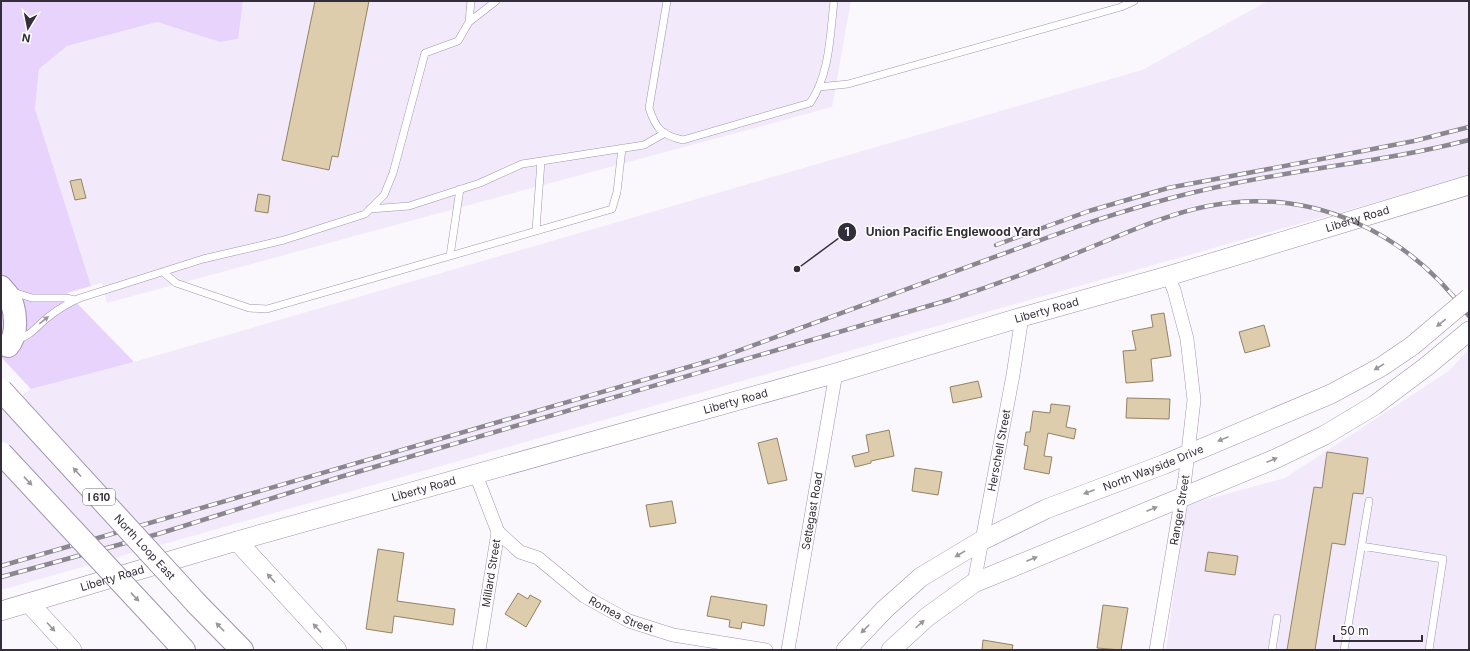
<svg xmlns="http://www.w3.org/2000/svg" width="1470" height="651" viewBox="0 0 1470 651" font-family="Inter,sans-serif">
<style>
.built{fill:#f2eafa}
.green{fill:#e8d3fc}
.building{fill:#ddcdad;stroke:#938365}
.lines{fill:none;stroke-linecap:round;stroke-linejoin:round}
.service-casing{stroke:#a293b1;stroke-width:8}
.minor-casing{stroke:#a293b1;stroke-width:14}
.secondary-casing{stroke:#a293b1;stroke-width:20}
.motorway-casing{stroke:#a293b1;stroke-width:24}
.service{stroke:#fff;stroke-width:7}
.minor{stroke:#fff;stroke-width:13}
.secondary{stroke:#fff;stroke-width:19}
.motorway{stroke:#fff;stroke-width:22}
.rail-casing{stroke:#8b8690;stroke-width:4.5}
.rail{stroke:#fff;stroke-width:3;stroke-dasharray:9;stroke-linecap:butt}
.secondary-bridge-casing{stroke:#a293b1;stroke-width:20;stroke-linecap:butt}
.motorway-bridge-casing{stroke:#a293b1;stroke-width:24;stroke-linecap:butt}
.secondary-bridge{stroke:#fff;stroke-width:19}
.motorway-bridge{stroke:#fff;stroke-width:22}
.oneway{fill:#9a969c}
.labels{text-anchor:middle;dominant-baseline:central;stroke-width:3;stroke-linejoin:round;paint-order:stroke}
.shield{fill:#fff;stroke:#716c75;stroke-width:1}
.shield-label{font-size:10px;font-weight:bold;fill:#342d3a}
.street-label{font-size:11px;fill:#342d3a;stroke:#fff}
.leader{fill:none;stroke:#342d3a;stroke-width:1.5}
.callout-dot{fill:#342d3a;stroke:#fff;stroke-width:1.5}
.mark-label{font-size:12px;text-anchor:middle;font-weight:bold;fill:#fff}
.callout-label{font-size:12px;text-anchor:middle;font-weight:bold;fill:#342d3a;stroke:#fff;stroke-width:3;stroke-linejoin:round;paint-order:stroke}
</style>
<rect width="100%" height="100%" fill="#faf7fd"/>
<!-- built -->
<path class="built" d="M243 1H851L832 107 107 303 102 283 91 286 35 109 39 69 67 46 157 22 220 42 237 39Z
M1268 1H1469V176L1 590V410L31 389 134 362 1142 70Z
M1469 349V650H1166L1186 505 1285 478 1449 371Z"/>
<!-- green -->
<path class="green" d="M1 1H243L238 39 220 42 157 22 67 46 39 69 35 109 91 286 67 293 134 362 31 389 1 357Z"/>
<!-- building -->
<path class="building" d="M315 1H369L338 157 332 156 329 170 282 160Z
M81 179 86 198 75 200 70 181Z
M258 194 270 196 268 213 255 211Z
M1164 313 1171 356 1151 359 1153 381 1126 383 1123 351 1136 350 1132 331 1153 327 1151 315Z
M1264 325 1270 346 1245 353 1239 332Z
M978 381 982 397 953 403 950 387Z
M1127 398 1170 399 1169 419 1126 418Z
M1051 404 1070 406 1066 427 1076 429 1074 439 1048 433 1044 456 1052 457 1049 474 1024 469 1028 446 1024 445 1026 432H1030L1033 411 1050 413Z
M889 430 894 456 871 461V463L855 467 852 456 869 452 866 435Z
M777 438 787 480 768 484 758 443Z
M1327 452 1368 458 1363 494 1353 493 1345 545 1332 543 1315 650H1287L1314 487 1322 488Z
M915 468 942 472 938 495 912 491Z
M672 501 676 523 650 527 646 505Z
M378 549 404 553 397 601 455 609 453 625 394 616 392 633 366 629Z
M1208 552 1238 556 1235 575 1205 571Z
M518 593 528 599 530 595 541 601 526 627 505 614Z
M711 596 767 605 764 626 742 622 741 629 729 627 730 620 707 616Z
M1103 605 1128 608 1121 650 1097 648Z
M983 640 1013 645 1012 650H982Z"/>
<g class="lines">
<!-- service casing -->
<g class="service-casing">
<path id="service" d="M667 1 649 108C656 129 661 135 683 140L810 103C830 74 830 35 834 1
M469 22 496 1
M819 87 848 84 1121 7 1134 1
M370 209 409 206 480 183 522 164 644 145 665 133
M536 230 541 161
M450 256 460 189
M163 272 176 283 249 308 267 309 612 209 617 192 622 148
M13 292 32 298H66L75 300
M16 339C29 338 38 325 47 318 57 310 68 303 80 298L203 259 284 240 365 214 384 195 393 173 425 53 458 41 469 22 471 1
M1361 546 1443 559 1429 650
M1272 650 1277 618
M1344 650 1369 501"/>
</g>
<!-- minor casing -->
<g class="minor-casing">
<g id="minor">
<path d="M476 475 498 532 479 650"/>
<path id="s1" d="M498 532 520 552 538 558 584 596 629 621 673 635 766 650"/>
<path id="s2" d="M974 583 1013 375 1022 317"/>
<path id="s3" d="M788 650 836 373"/>
<path id="s4" d="M1156 650 1185 478 1194 400 1187 339 1174 290 1168 276"/>
</g>
</g>
<!-- secondary casing -->
<g class="secondary-casing">
<g id="secondary">
<path d="M237 541 337 650"/>
<path d="M29 603 72 650"/>
<path id="s5" d="M1 611 237 541 836 373 1022 317 1168 276 1469 185"/>
<path id="s6" d="M846 650 885 609 921 577 981 541 1046 509 1165 464 1331 394 1381 367 1412 346"/>
<path d="M891 650 927 617 974 583 1275 459 1325 435 1375 405 1427 366 1469 331"/>
</g>
</g>
<!-- motorway casing -->
<g class="motorway-casing">
<path id="motorway" d="M1 287C4 291 9 295 11 300 16 314 18 335 8 346
M197 604 242 650
M162 626 184 650"/>
</g>
<!-- service -->
<use href="#service" class="service"/>
<!-- minor -->
<use href="#minor" class="minor"/>
<!-- secondary -->
<use href="#secondary" class="secondary"/>
<!-- motorway -->
<use href="#motorway" class="motorway"/>
<!-- rail casing -->
<g class="rail-casing">
<path id="rail" d="M996 245 1089 211 1168 188 1332 157 1414 141 1469 127
M1 566 716 359 1079 226C1126 210 1174 196 1222 186 1304 168 1388 161 1469 140
M1 577 158 534 340 477 949 300C998 284 1046 266 1094 246 1131 231 1168 214 1208 206 1312 186 1408 232 1469 316"/>
</g>
<!-- rail -->
<use href="#rail" class="rail"/>
<!-- secondary-bridge casing -->
<g class="secondary-bridge-casing">
<path id="secondary-bridge" d="M1412 346 1469 298"/>
</g>
<!-- motorway-bridge casing -->
<g class="motorway-bridge-casing">
<g id="motorway-bridge">
<path id="s7" d="M1 390 197 604"/>
<path d="M1 453 162 626"/>
</g>
</g>
<!-- secondary-bridge -->
<use href="#secondary-bridge" class="secondary-bridge"/>
<!-- motorway-bridge -->
<use href="#motorway-bridge" class="motorway-bridge"/>
</g>
<!-- one-way arrows -->
<defs><path id="oneway-solid" d="M-6-.8H1V-3.2L6.5 0L1 3.2V.8H-6Z"/></defs>
<g class="oneway">
<use href="#oneway-solid" transform="translate(44 320) rotate(-39)"/>
<use href="#oneway-solid" transform="translate(1441 323) rotate(141)"/>
<use href="#oneway-solid" transform="translate(1379 367) rotate(149)"/>
<use href="#oneway-solid" transform="translate(1223 439) rotate(158)"/>
<use href="#oneway-solid" transform="translate(1272 460) rotate(-23)"/>
<use href="#oneway-solid" transform="translate(77 472) rotate(-132)"/>
<use href="#oneway-solid" transform="translate(28 481) rotate(47)"/>
<use href="#oneway-solid" transform="translate(1089 492) rotate(159)"/>
<use href="#oneway-solid" transform="translate(1152 509) rotate(-22)"/>
<use href="#oneway-solid" transform="translate(960 554) rotate(149)"/>
<use href="#oneway-solid" transform="translate(1032 559) rotate(-23)"/>
<use href="#oneway-solid" transform="translate(271 578) rotate(-133)"/>
<use href="#oneway-solid" transform="translate(135 597) rotate(47)"/>
<use href="#oneway-solid" transform="translate(920 624) rotate(-42)"/>
<use href="#oneway-solid" transform="translate(51 627) rotate(48)"/>
<use href="#oneway-solid" transform="translate(220 627) rotate(-134)"/>
<use href="#oneway-solid" transform="translate(317 628) rotate(-133)"/>
<use href="#oneway-solid" transform="translate(865 629) rotate(135)"/>
</g>
<g class="labels">
<!-- shield labels -->
<rect class="shield" x="83" y="489" width="32" height="16" rx="3"/>
<g class="shield-label">
<text x="99" y="497">I 610</text>
</g>
<!-- street labels -->
<g class="street-label">
<text stroke="none"><textPath href="#s5" startOffset="1412">Liberty Road</textPath></text>
<text stroke="none"><textPath href="#s5" startOffset="1088">Liberty Road</textPath></text>
<text stroke="none"><textPath href="#s5" startOffset="764">Liberty Road</textPath></text>
<text stroke="none"><textPath href="#s2" startOffset="135">Herschell Street</textPath></text>
<text stroke="none"><textPath href="#s6" startOffset="362">North Wayside Drive</textPath></text>
<text stroke="none"><textPath href="#s5" startOffset="440">Liberty Road</textPath></text>
<text stroke="none"><textPath href="#s4" startOffset="142">Ranger Street</textPath></text>
<text stroke="none"><textPath href="#s3" startOffset="141">Settegast Road</textPath></text>
<text stroke="none"><textPath href="#s7" startOffset="213">North Loop East</textPath></text>
<text transform="translate(491 573) rotate(-81)">Millard Street</text>
<text stroke="none"><textPath href="#s5" startOffset="116">Liberty Road</textPath></text>
<text stroke="none"><textPath href="#s1" startOffset="150">Romea Street</textPath></text>
</g>
</g>
<!-- callouts -->
<path class="leader" d="M797 269L847 232"/>
<g class="callout-dot">
<circle cx="797" cy="269" r="4"/>
<circle cx="847" cy="232" r="10"/>
</g>
<g class="mark-label">
<text x="847" y="236">1</text>
</g>
<g class="callout-label">
<text x="953" y="236">Union Pacific Englewood Yard</text>
</g>
<!-- border -->
<rect width="1470" height="651" fill="none" stroke="#342d3a" stroke-width="4"/>
<!-- north arrow -->
<g transform="translate(28 28) rotate(190)" stroke="#ffffff" stroke-width="3" paint-order="stroke">
<path d="M0-3L7 15L0 10L-7 15Z" fill="#342d3a"/>
<text y="-6" font-size="11" font-weight="bold" text-anchor="middle" fill="#342d3a">N</text>
</g>
<!-- scale -->
<path d="M1334 635v6h88v-6" fill="none" stroke="#342d3a" stroke-width="2"/>
<text x="1340" y="635" font-size="12" fill="#342d3a" stroke="#ffffff" stroke-width="3" paint-order="stroke">50 m</text>
</svg>
